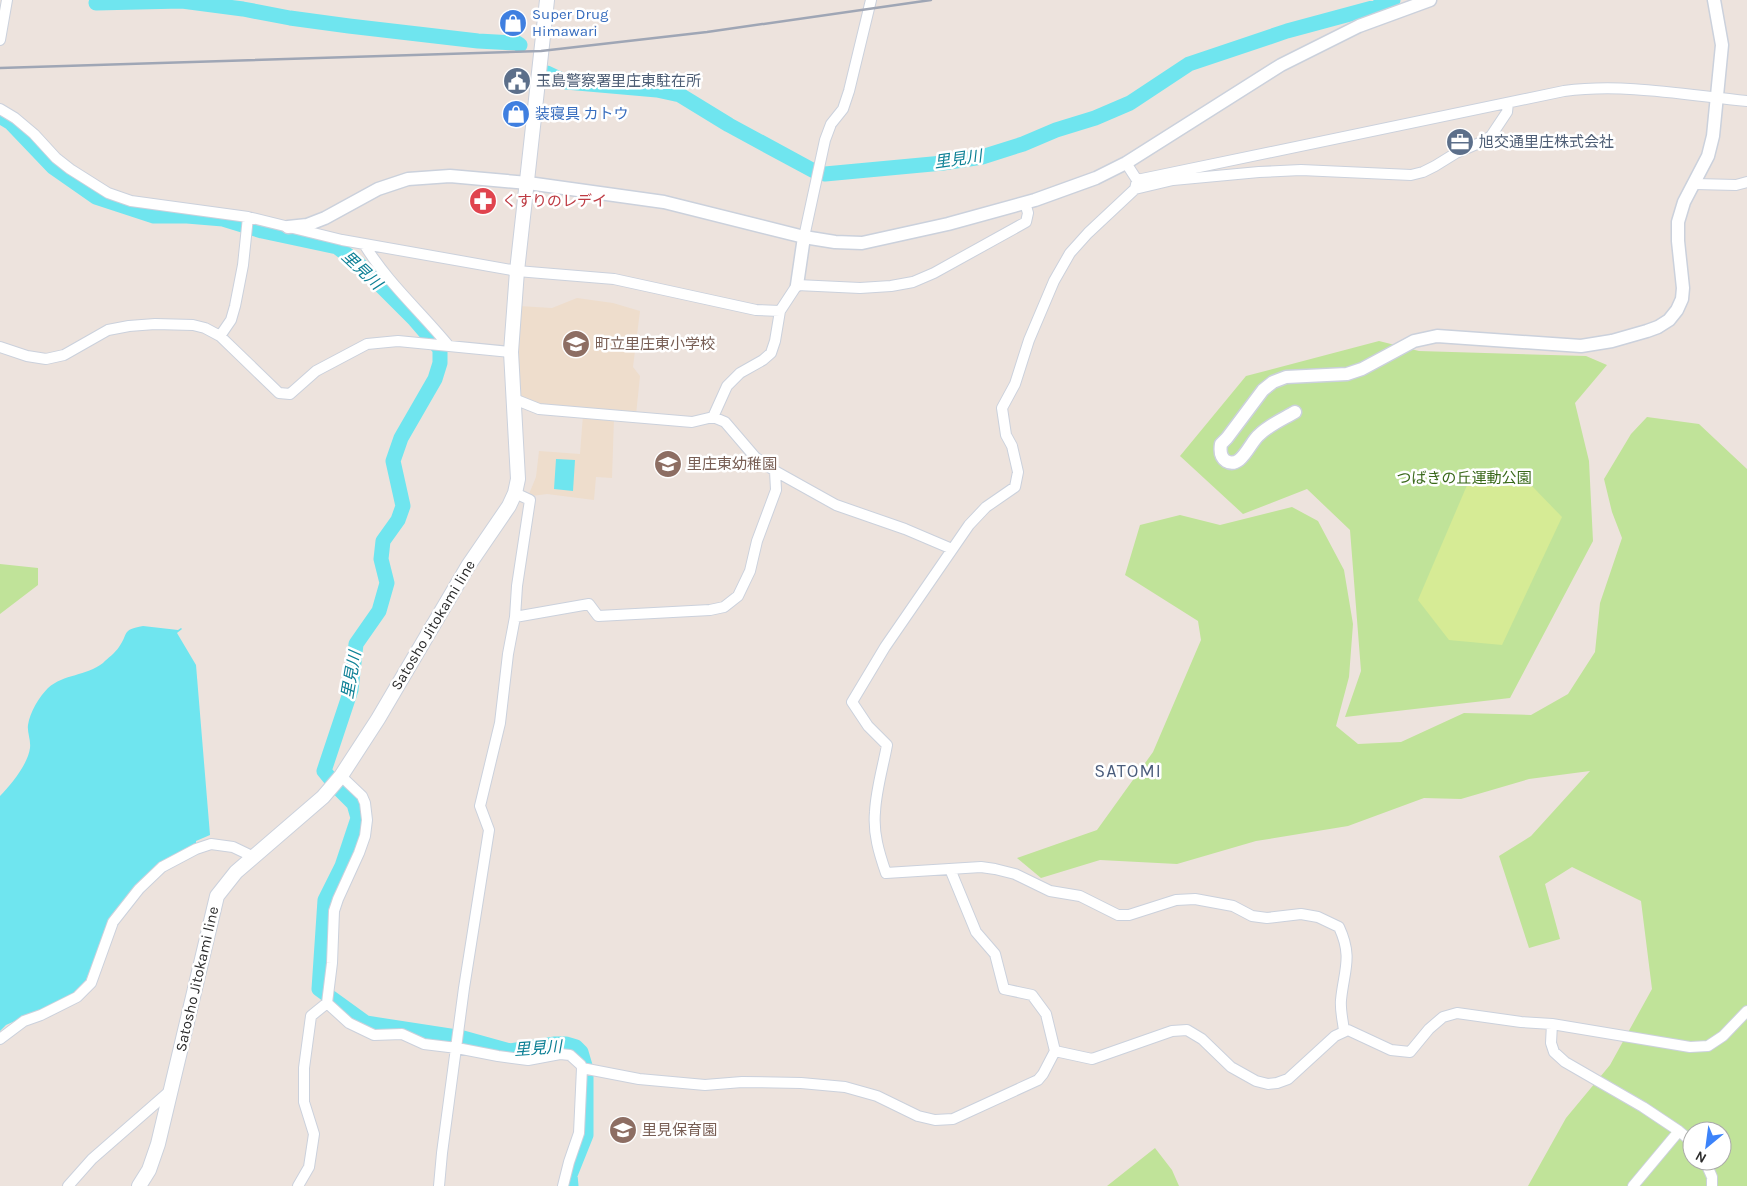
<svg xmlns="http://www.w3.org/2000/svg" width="1747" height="1186" viewBox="0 0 1747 1186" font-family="Karla,'Noto Sans JP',sans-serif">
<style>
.education{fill:#edc}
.green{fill:#c0e399;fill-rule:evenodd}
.pitch{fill:#d6eb95}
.water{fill:#6fe5ef}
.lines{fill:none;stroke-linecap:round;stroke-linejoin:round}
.river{stroke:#6fe5ef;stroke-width:15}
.minor-casing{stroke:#cbd1dc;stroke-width:12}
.tertiary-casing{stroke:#cbd1dc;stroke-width:15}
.secondary-casing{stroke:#cbd1dc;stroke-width:16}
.minor{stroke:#fff;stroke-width:10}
.tertiary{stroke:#fff;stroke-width:12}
.secondary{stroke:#fff;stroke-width:14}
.rail{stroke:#9fa6b5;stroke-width:2.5}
.labels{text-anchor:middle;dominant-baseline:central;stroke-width:5;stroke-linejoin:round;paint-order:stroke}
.shop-label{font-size:15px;fill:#366cbe;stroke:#fff;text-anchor:start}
.service-label{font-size:15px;fill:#4e5e75;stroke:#fff;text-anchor:start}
.health-label{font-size:15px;fill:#be3a42;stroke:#fff;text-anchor:start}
.education-label{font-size:15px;fill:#785e54;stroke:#fff;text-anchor:start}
.park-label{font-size:15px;fill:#39681a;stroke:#fff}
.street-label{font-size:15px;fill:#2b2b2b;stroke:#fff}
.water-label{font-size:16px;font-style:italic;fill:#0d8095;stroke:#fff}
.quarter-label{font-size:18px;letter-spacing:1px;fill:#4b5d7c;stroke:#fff}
</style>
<rect width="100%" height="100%" fill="#ede3dd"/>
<!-- education -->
<path class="education" d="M577 298 613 303 640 311 633 367 640 376 636 415 531 405 518 398 515 361 519 306 552 308Z
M583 415 614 418 612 478 596 477 594 500 547 494 532 496 529 494 536 477 539 451 580 454Z"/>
<!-- green -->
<path class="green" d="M1379 341 1419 351 1586 356 1607 365 1575 403 1589 461 1593 541 1510 698 1345 717 1361 671 1350 530 1307 489 1243 514 1180 456 1246 376Z
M1647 417 1699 424 1747 469V1186H1528L1566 1118 1610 1065 1652 989 1641 901 1572 867 1545 884 1560 939 1529 948 1499 856 1531 836 1590 771 1529 779 1461 799 1424 798 1348 826 1256 841 1177 864 1100 860 1041 878 1017 858 1097 830 1153 752 1201 640 1198 621 1125 575 1140 525 1180 515 1220 525 1292 507 1318 521 1344 570 1353 624 1349 677 1336 726 1358 744 1401 742 1464 713 1531 715 1568 694 1595 652 1600 603 1622 538 1612 512 1604 479 1631 434ZM1692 1131H1722V1161H1692Z
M0 564 38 568V585L0 614Z
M1155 1148 1172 1170 1179 1186H1107Z"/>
<!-- pitch -->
<path class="pitch" d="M1506 471 1529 483 1562 517 1502 645 1449 640 1418 600 1471 476Z"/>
<!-- water -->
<path class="water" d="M556 459 575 460 573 491 554 489Z
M143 626 178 630 181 628 182 629 177 633 196 665 210 835 196 841V844L131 893 112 914 86 980 78 989 80 991 44 1012 40 1010 6 1025 0 1031V796C11 785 28 764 30 748 31 740 27 732 28 725 30 712 39 697 48 688 64 674 86 676 103 663 108 658 115 653 119 647 129 633 121 630 143 626Z"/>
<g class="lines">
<!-- river -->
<path class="river" d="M96 3 182 1 243 9 290 18 349 26 478 41 517 43 520 45
M547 73 566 82 657 90 680 95 729 125 814 171 825 174 943 163 982 157 1023 144 1056 130 1095 118 1130 103 1189 64 1287 31 1376 7 1393 0
M0 116 11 123 53 167 96 197 154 216H187L223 219 262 231 337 247 358 263 415 320 440 349V363L435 379 401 438 393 461 403 506 398 520 383 541 381 559 387 583 379 611 356 644 351 690 324 771 338 788 354 804 358 818 342 866 325 900 319 989 366 1023 463 1038 510 1051 555 1044H566L576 1047 581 1052 586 1069V1135L570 1175 571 1186"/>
<!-- minor casing -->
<g class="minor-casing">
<path id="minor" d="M0 40 7 0
M0 109 15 118 34 134 56 158 70 169 108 193 131 201 248 217 342 240 517 271 614 279 756 310 780 311
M1126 163 1137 180 1564 91C1625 83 1686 95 1747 101
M1137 180 1135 189 1088 233 1070 253 1054 281 1029 340 1015 384 1002 408 1006 435 1012 446 1018 472 1015 487 986 507 969 525 885 647 852 702 868 726 887 745C883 767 876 790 875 812 873 833 879 853 886 873L981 867 995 869 1015 874 1050 891 1080 896 1118 915H1129L1176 900 1195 899 1233 906 1252 916 1267 918 1301 914 1318 917 1339 927C1353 957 1344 970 1341 1000 1340 1010 1343 1021 1344 1031
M1695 184 1736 185 1747 182
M1135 189 1173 180 1259 172 1301 170 1411 175 1423 172 1435 166 1456 153 1484 141 1491 136 1507 112 1508 103
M804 237 825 140 831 124 843 109 849 91 871 0
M364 244C387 282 420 311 448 345
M220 336 231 320 235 306 243 265 248 217
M0 347 27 356 46 359 64 355 108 330 129 326 155 324 193 325 205 328 220 336 279 393 290 394 316 371 367 344 398 341 511 352
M514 399 539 409 692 422 713 417 725 422 755 457 775 471 836 505 905 529 952 549
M713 417 727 386 740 373 763 360 771 353 775 341 780 311 797 285 860 288 891 286 913 282 934 273 1026 222 1028 213 1025 203
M515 617 589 604 598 616 710 610 724 607 738 596 750 571 757 541 776 490 775 471
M950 869 976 932 995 954 1004 989 1032 995 1046 1014 1055 1051
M327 1003 349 1023 374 1035 402 1034 424 1044 457 1048 498 1056 528 1060 560 1054 570 1055 581 1065 582 1068 579 1133 569 1162 563 1186
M1552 1024 1551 1043 1554 1052 1565 1062 1643 1107 1679 1131 1692 1142
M0 1039 24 1021 41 1015 77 997 91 983 113 922 139 889 162 867 196 849 211 844 233 847 254 857
M582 1068 639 1079 705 1085 742 1082 801 1083 845 1087 877 1096 918 1116 935 1120 953 1119 1038 1080 1043 1074 1055 1051 1092 1059 1172 1031 1187 1030 1202 1039 1231 1067 1256 1081 1268 1084 1277 1083 1288 1079 1335 1036 1348 1030 1391 1050 1410 1052 1429 1029 1443 1017 1457 1013 1521 1022 1552 1024 1690 1047 1708 1046 1723 1036 1747 1011
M1705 1161 1712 1177V1186
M68 1186 92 1159 171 1090
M298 1186 309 1167 314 1134 304 1102V1068L311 1016 327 1003 332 963 334 911 338 899 359 853 365 836 367 820 365 803 362 796 341 776
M439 1186 442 1153 464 988 489 830 480 806 500 723 508 654 515 617 517 586 530 500 515 493
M1633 1186 1679 1131"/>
</g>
<!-- tertiary casing -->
<g class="tertiary-casing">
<path id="tertiary" d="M288 227 307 225 325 218 378 189 408 179 450 176 528 183 664 202 804 237 835 242 862 243 948 224 1035 200 1096 178 1126 163 1281 65 1359 26 1430 0
M797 285 804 237
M1295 412C1283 419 1269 425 1259 435 1250 442 1241 470 1226 461 1220 457 1220 450 1221 444L1227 438 1263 390 1273 382 1286 377 1347 374 1362 369 1414 341 1437 336 1581 346 1612 341 1647 331 1658 327 1669 320 1677 310 1682 299 1683 288 1678 241V222L1684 202 1708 156 1713 136 1722 45 1714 0"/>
</g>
<!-- secondary casing -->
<g class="secondary-casing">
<path id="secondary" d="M139 1186 149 1170 158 1144 217 896 236 872 323 797 341 776 378 719 468 566 509 506 515 493 518 479 511 352 517 271 547 0"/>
</g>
<!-- minor -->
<use href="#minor" class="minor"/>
<!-- tertiary -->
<use href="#tertiary" class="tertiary"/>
<!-- secondary -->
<use href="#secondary" class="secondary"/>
<!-- rail -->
<path class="rail" d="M0 68 541 51 707 32 931 0"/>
</g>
<!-- icons -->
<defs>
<g id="shop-disc" transform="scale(1.4375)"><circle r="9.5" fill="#3f7fe0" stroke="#fff"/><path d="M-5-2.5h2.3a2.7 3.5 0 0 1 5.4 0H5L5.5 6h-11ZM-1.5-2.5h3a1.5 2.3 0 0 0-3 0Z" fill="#fff"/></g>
<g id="civic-disc" transform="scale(1.4375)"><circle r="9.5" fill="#5c6f8a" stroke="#fff"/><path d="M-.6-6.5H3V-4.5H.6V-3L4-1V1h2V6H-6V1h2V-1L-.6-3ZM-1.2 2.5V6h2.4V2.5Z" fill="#fff"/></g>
<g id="office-disc" transform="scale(1.4375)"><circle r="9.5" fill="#5c6f8a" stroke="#fff"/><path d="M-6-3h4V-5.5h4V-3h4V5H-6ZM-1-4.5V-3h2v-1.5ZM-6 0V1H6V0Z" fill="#fff"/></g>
<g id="pharmacy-disc" transform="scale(1.4375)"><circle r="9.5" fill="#e0444e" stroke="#fff"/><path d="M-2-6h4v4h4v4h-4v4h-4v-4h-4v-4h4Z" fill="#fff"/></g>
<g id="school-disc" transform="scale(1.4375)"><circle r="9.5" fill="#8d6e63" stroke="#fff"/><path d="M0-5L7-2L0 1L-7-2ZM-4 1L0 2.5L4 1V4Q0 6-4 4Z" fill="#fff"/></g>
</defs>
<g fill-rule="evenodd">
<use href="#shop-disc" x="513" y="23"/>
<use href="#civic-disc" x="517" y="81"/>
<use href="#shop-disc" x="516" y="114"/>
<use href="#office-disc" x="1460" y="142"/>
<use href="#pharmacy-disc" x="483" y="201"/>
<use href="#school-disc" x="576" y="344"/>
<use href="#school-disc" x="668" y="464"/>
<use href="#school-disc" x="623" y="1130"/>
</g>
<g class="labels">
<!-- shop labels -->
<g class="shop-label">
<text x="532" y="14">Super Drug<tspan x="532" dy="17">Himawari</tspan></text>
<text x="535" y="114">装寝具 カトウ</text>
</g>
<!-- service labels -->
<g class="service-label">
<text x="536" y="81">玉島警察署里庄東駐在所</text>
<text x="1479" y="142">旭交通里庄株式会社</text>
</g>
<!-- health labels -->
<g class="health-label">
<text x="502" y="201">くすりのレデイ</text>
</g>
<!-- education labels -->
<g class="education-label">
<text x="595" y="344">町立里庄東小学校</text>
<text x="687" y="464">里庄東幼稚園</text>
<text x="642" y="1130">里見保育園</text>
</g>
<!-- park labels -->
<g class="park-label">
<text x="1464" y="478">つばきの丘運動公園</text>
</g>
<!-- street labels -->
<g class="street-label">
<text transform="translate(433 625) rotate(-59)">Satosho Jitokami line</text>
<text transform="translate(197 979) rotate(-77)">Satosho Jitokami line</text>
</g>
<!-- water labels -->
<g class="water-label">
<text transform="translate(958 159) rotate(-8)">里見川</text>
<text transform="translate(362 270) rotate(43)">里見川</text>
<text transform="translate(351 675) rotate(-80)">里見川</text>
<text transform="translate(538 1048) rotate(-4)">里見川</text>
</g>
<!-- quarter labels -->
<g class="quarter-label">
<text x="1128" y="771">SATOMI</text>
</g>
</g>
<!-- north arrow -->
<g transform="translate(1707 1146) rotate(209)"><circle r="24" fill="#ffffff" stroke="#aaaaaa"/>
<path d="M0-4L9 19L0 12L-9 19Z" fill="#3c83fa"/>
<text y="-8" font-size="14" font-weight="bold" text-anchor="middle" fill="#2b2b2b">N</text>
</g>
</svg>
